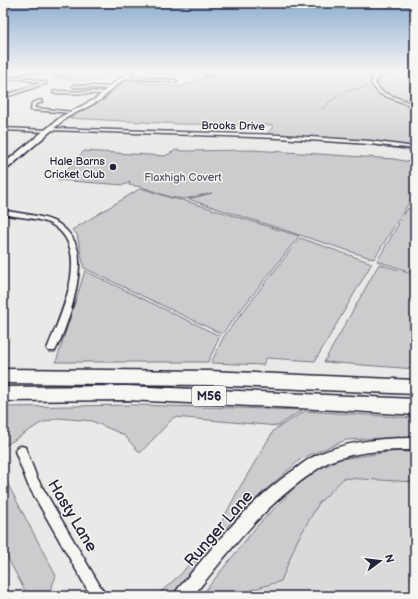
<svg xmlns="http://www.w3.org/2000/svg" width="418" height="599" viewBox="0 0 418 599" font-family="'Balsamiq Sans',sans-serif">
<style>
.built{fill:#dadada}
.green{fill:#ccccce;stroke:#777784}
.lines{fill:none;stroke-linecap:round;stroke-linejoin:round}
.stream{stroke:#71717f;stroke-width:1}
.minor-casing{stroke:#22223b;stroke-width:3}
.tertiary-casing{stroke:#22223b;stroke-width:3}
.primary-casing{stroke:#22223b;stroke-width:3}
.motorway-casing{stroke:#22223b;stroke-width:3}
.minor{fill:#f6f6f2;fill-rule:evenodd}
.tertiary{fill:#f6f6f2;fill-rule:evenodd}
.primary{fill:#f6f6f2;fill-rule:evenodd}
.motorway{fill:#f6f6f2;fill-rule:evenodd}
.poi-dot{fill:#22223b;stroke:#f6f6f2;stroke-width:1.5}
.labels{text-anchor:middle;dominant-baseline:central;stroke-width:3;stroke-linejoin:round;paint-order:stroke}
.far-street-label{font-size:11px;fill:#22223b;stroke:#f6f6f2}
.far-poi-label{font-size:11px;fill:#22223b;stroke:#f6f6f2;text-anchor:end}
.far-park-label{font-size:11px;fill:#555567;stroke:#f6f6f2}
.shield{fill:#f6f6f2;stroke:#626272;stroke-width:1}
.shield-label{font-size:12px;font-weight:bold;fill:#22223b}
.near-street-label{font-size:16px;fill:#22223b;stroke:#f6f6f2}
</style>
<rect width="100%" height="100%" fill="#e9e9e7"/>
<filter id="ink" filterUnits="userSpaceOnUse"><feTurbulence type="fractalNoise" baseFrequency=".025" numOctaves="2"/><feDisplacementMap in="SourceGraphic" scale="8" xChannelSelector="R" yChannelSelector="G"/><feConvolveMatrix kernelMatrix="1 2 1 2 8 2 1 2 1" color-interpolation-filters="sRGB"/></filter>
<g filter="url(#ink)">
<!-- built -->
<path class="built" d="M344 478 415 482V596H231L252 569Z"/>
<!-- green -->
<path class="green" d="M215 71H373L374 76 371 84 379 93 415 107V145H412L415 146V151L359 143 266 135 273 127 272 125 181 124 67 118 105 99C109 94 116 90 118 84H124L129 81 180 87 214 73Z
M73 72H95L92 75H110L98 81 51 78Z
M404 72H415V99C402 99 386 95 379 85L381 77C389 76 396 73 404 72Z
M176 150 184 151 252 150 319 154 394 159 415 163V193L374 259 188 199 212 193 184 199 170 197 142 187 129 185 130 182 124 185 57 180 84 151 165 156Z
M141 188 171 198 186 201 299 236 222 334 84 268 77 234 72 230Z
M408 208 415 210V273L377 261Z
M300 238 372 263 315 361 266 358 263 365 211 363 224 336Z
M379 264 415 275V369L324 362Z
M85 271 220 336 208 362H56Z
M134 405 302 410 278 426 174 417 140 453 124 435 92 421 58 418 41 423 3 447V410L9 407Z
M305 411 415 418V438L398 437 346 440 302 458 262 493 228 526 216 545 173 593 169 596H156L182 573 222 521 240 487 274 430Z
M397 451 415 453V482L344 478 319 503 297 541 281 581 251 590 244 596H201L257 526 307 475 340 459Z
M3 475 56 576 48 596H24L26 593 3 549Z"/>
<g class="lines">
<!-- stream -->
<path class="stream" d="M402 71 379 77 377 85 383 91 415 104
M403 71H415
M322 109C335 95 350 88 368 87"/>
<!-- minor casing -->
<g class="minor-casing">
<path id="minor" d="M67 71H72L60 76 57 75Z
M211 71H215L207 76 204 75Z
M373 71H376L377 77 375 84 382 92 415 105V107L380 94 371 84 373 77Z
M17 76 45 82 47 83 3 98V96L41 83 17 78Z
M127 76 175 80 177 81 175 82 126 78Z
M73 85 110 87 112 88 110 89 74 87Z
M54 91 105 92 107 93 105 94 53 93Z
M41 100 42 102 35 105 34 108 74 112 72 113 31 110 32 103Z
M50 128 279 135 370 141 415 147V149L370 144 279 138 49 130V128Z
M3 210C19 214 45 215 59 224 68 231 74 238 77 248 85 271 67 330 55 351H49L47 349C60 317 92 251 54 226 40 217 19 218 3 214Z
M21 446 25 447 37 478 106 596H91L28 485 15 451 17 447Z"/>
</g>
<!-- tertiary casing -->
<g class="tertiary-casing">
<path id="tertiary" d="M37 71H43L3 82V80Z
M3 128 48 130 50 131 48 132 3 130Z
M415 438V450C387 450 357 451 331 461 320 466 311 474 301 481 258 513 226 555 193 596H175L177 590C212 548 246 504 291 472 300 466 307 459 317 455 347 441 382 438 415 438Z"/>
</g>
<!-- primary casing -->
<g class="primary-casing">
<path id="primary" d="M130 71H135L112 89 101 100 66 118 6 170H3V164L62 116 97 98 108 87Z"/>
</g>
<!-- motorway casing -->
<g class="motorway-casing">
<path id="motorway" d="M3 369 209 371 415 380V394L209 385 3 383Z
M127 386 415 399V415L337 410 127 400 3 401V387Z"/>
</g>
<!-- minor -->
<use href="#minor" class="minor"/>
<!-- tertiary -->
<use href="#tertiary" class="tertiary"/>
<!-- primary -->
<use href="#primary" class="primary"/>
<!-- motorway -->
<use href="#motorway" class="motorway"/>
</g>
</g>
<!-- sky -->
<linearGradient id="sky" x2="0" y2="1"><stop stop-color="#8daed0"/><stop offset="0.46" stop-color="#f5f5f4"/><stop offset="1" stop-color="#f5f5f4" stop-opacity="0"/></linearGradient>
<rect width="418" height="155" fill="url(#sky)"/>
<!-- markers -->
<circle class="poi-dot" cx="113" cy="167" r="4"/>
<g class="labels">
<!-- far-street labels -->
<g class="far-street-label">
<text transform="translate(233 126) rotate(1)">Brooks Drive</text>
</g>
<!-- far-poi labels -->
<g class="far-poi-label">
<text x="105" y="161">Hale Barns<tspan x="105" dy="13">Cricket Club</tspan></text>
</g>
<!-- far-park labels -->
<g class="far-park-label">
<text x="183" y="177">Flaxhigh Covert</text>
</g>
<!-- shield labels -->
<rect class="shield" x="192" y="386" width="34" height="20" rx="3"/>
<g class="shield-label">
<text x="209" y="396">M56</text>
</g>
<!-- near-street labels -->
<g class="near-street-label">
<text transform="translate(72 516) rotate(59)">Hasty Lane</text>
<text transform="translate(219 529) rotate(-49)">Runger Lane</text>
</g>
</g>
<!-- margin -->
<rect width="418" height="599" fill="none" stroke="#f6f6f2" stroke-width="16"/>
<rect x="8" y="8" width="402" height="583" fill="none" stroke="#22223b" stroke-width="1.5" filter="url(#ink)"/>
<!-- north arrow -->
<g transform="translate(380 561) rotate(75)" stroke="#f6f6f2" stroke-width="3" paint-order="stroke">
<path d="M0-3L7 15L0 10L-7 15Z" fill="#22223b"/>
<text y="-6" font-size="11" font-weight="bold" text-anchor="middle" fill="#22223b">N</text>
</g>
</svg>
